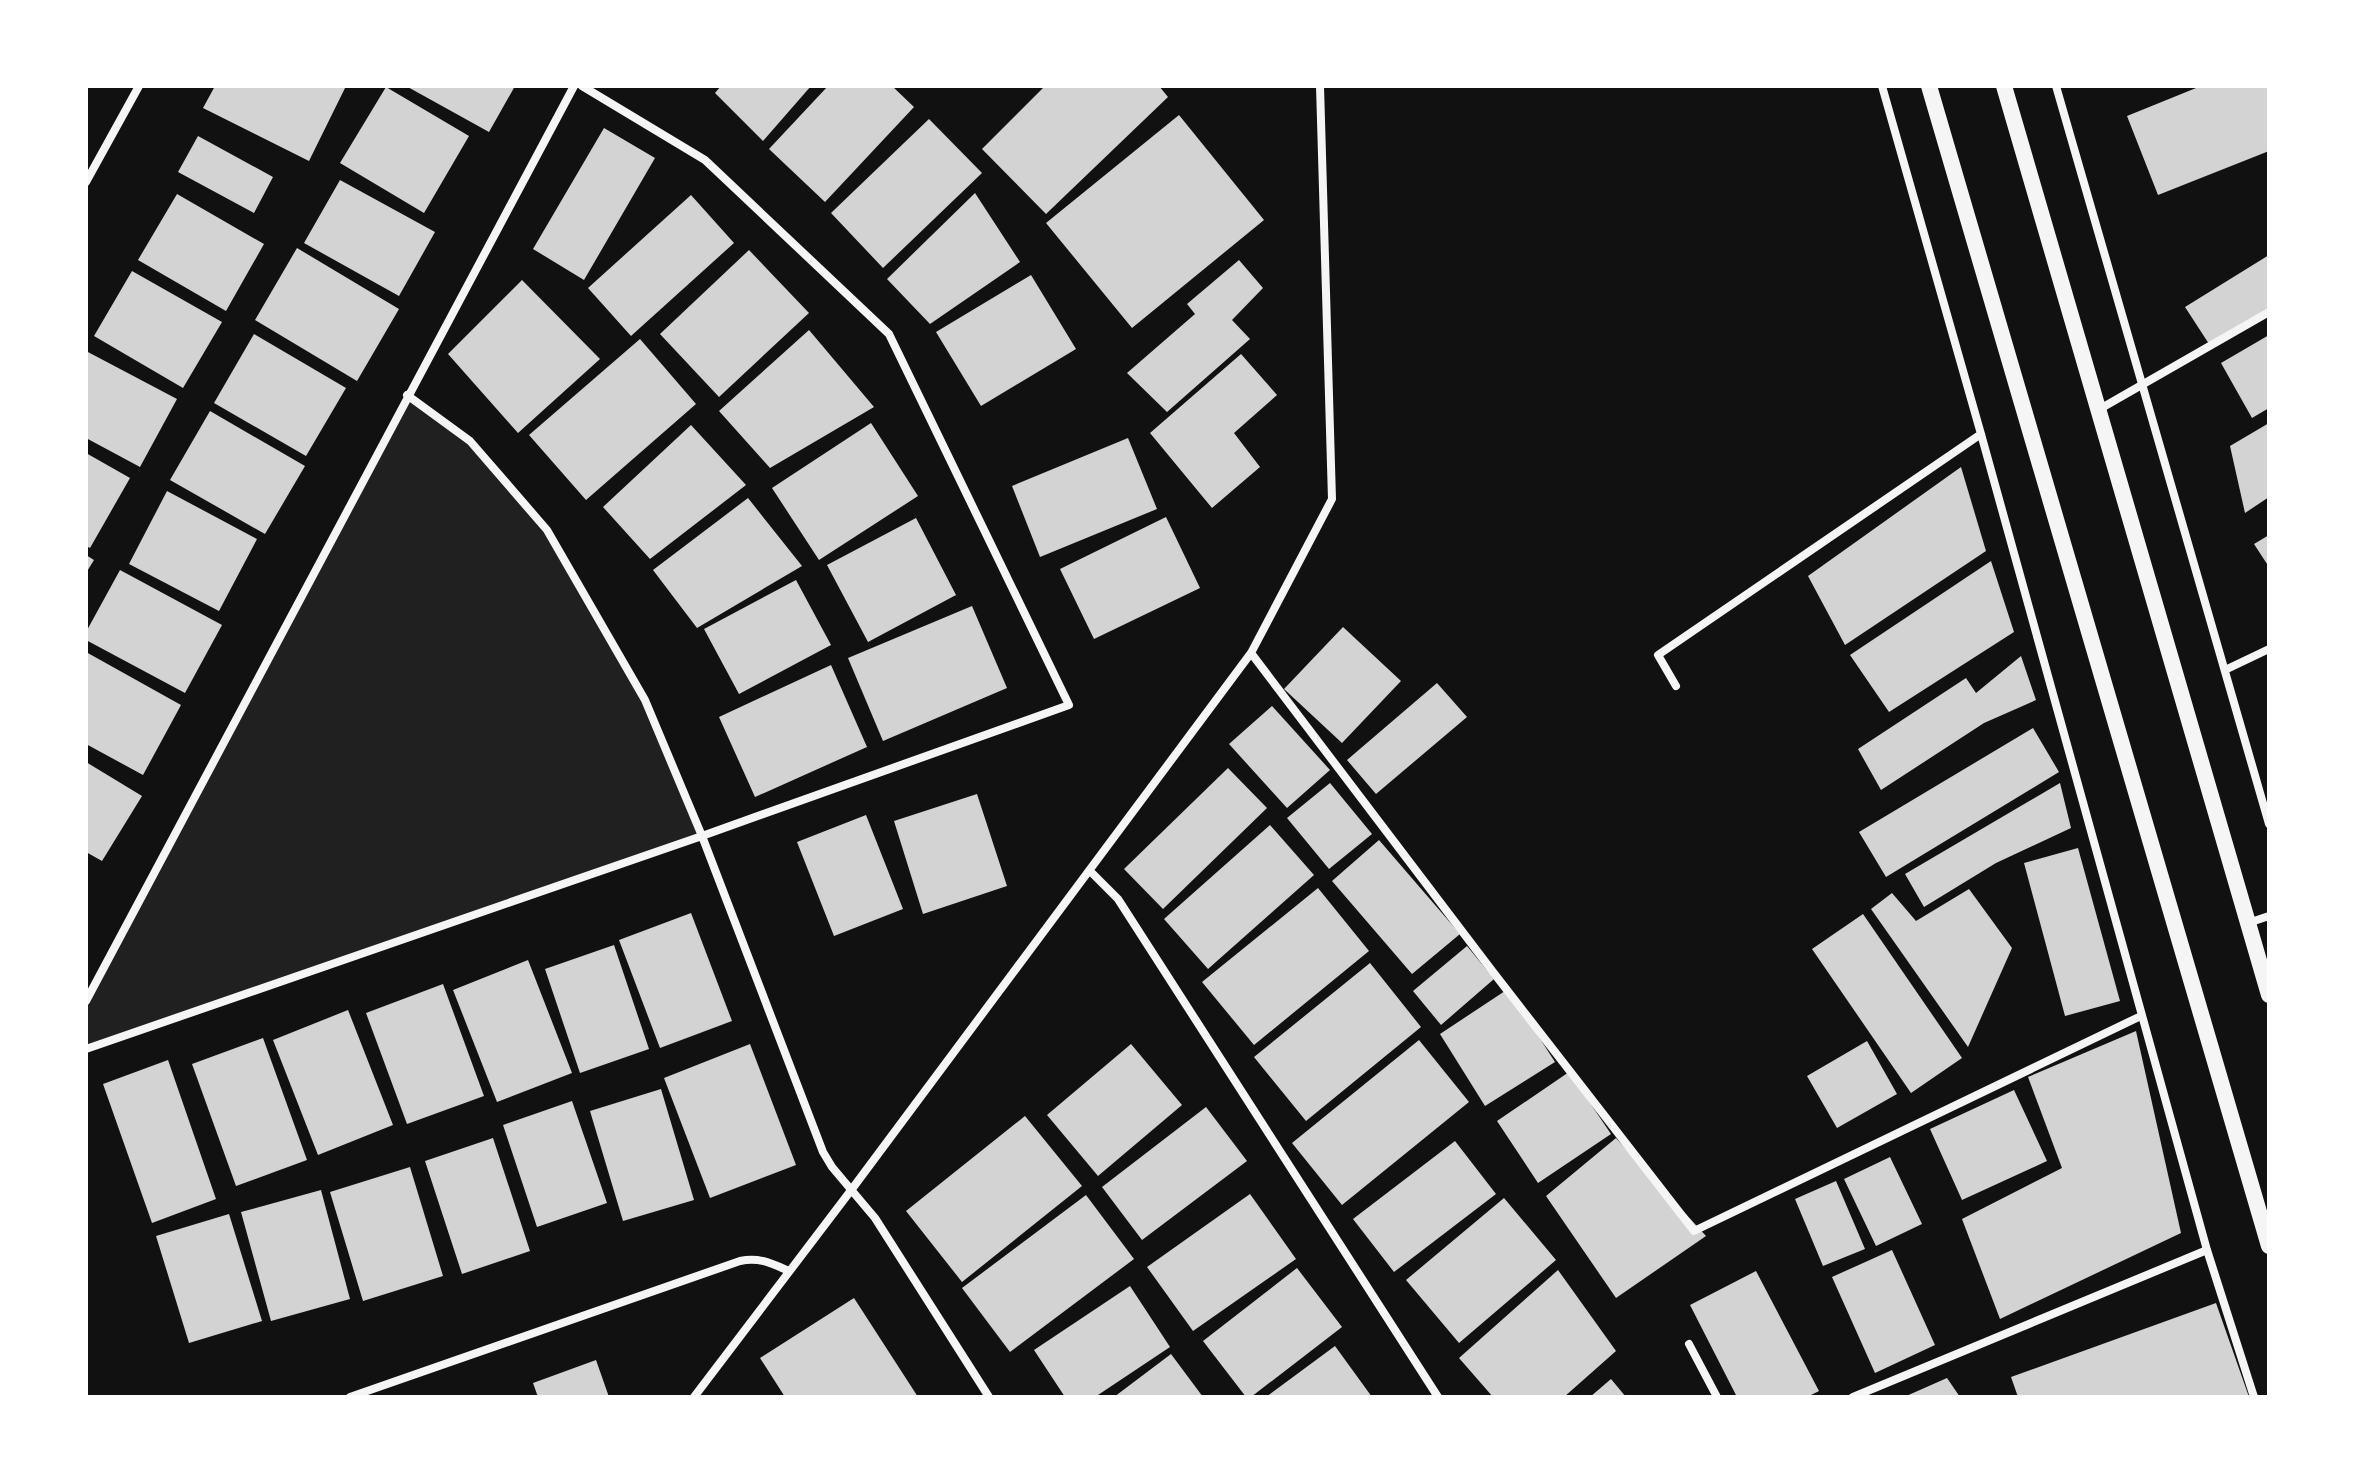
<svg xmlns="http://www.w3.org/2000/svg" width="2355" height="1483" viewBox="0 0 2355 1483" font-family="Ubuntu,sans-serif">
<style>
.green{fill:#202020}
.building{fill:#d3d3d3}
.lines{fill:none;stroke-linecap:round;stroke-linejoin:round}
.minor{stroke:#f5f5f5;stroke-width:8}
.secondary{stroke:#f5f5f5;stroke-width:16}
</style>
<rect width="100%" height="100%" fill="#111"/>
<!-- green -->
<path class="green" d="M407 395 470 441 547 530 645 700 702 836 86 1049V1001Z"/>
<!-- building -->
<path class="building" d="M215 86H346L309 161 203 108Z
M406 86H515L489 132Z
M721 86H811L763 141 715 93Z
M828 86H892L914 107 825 202 769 149Z
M1045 86H1159L1168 97 1046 214 982 149Z
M2201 86H2269V151L2158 195 2127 116Z
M386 87 469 136 424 213 340 163Z
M1179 115 1264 220 1132 328 1046 223Z
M929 119 982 173 883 268 831 213Z
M604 128 655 158 584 280 533 249Z
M198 136 273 177 254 213 178 172Z
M340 180 435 232 399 296 304 243Z
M975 193 1020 262 930 324 887 279Z
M177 194 264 244 226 311 138 260Z
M691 195 734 243 631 336 588 288Z
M297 248 399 309 357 381 255 320Z
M749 250 809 313 719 397 660 334Z
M2269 255V311L2211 347 2185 307Z
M1239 260 1263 288 1232 320 1250 339 1167 412 1127 373 1195 314 1187 304Z
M132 271 222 322 183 388 94 336Z
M1031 275 1076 349 981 406 936 332Z
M522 280 600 359 518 433 448 354Z
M809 330 874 407 770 468 719 411Z
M254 334 346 388 306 456 214 403Z
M2269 335V408L2252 418 2221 363Z
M640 339 696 404 586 500 529 435Z
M86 351 177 399 140 467 86 438Z
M1241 354 1277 395 1234 433 1260 467 1212 508 1150 433Z
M210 411 305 466 265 534 170 480Z
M871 423 918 496 819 560 772 488Z
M2269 423V497L2245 513 2230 446Z
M691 425 746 485 650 559 603 507Z
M1128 438 1157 509 1040 557 1012 486Z
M86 453 130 478 90 548 86 546Z
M1961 467 1986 551 1845 645 1808 576Z
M167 491 257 539 219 611 129 564Z
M748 498 802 566 697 628 653 570Z
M1166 517 1200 588 1094 639 1060 569Z
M916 518 956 595 868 642 827 565Z
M2269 535V567L2254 544Z
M86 555 94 560 86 573Z
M1991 561 2014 632 1889 712 1850 655Z
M120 570 222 625 185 693 86 640V632Z
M796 580 831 645 739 694 704 629Z
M972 606 1007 688 883 741 848 658Z
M1343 627 1401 681 1342 743 1284 689Z
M86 652 181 705 143 775 86 744Z
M2021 656 2036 700 1984 723 1881 790 1858 749 1966 678 1976 693Z
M831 665 867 747 755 797 719 717Z
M1437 683 1467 717 1376 794 1347 760Z
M1272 706 1330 770 1287 808 1229 744Z
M2033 728 2059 772 1886 877 1859 832Z
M86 762 142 796 102 861 86 852Z
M1228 768 1267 808 1163 909 1124 869Z
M1330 783 1372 834 1329 869 1287 818Z
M2060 783 2071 828 1996 863 1924 907 1905 874Z
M977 794 1007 886 923 914 894 821Z
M866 815 903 909 834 936 797 842Z
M1270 825 1314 875 1208 969 1164 919Z
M1379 840 1460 934 1412 974 1332 881Z
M2078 848 2120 1001 2065 1016 2024 863Z
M1318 888 1369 951 1254 1045 1202 982Z
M1969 889 2012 948 1968 1047 1871 909 1892 893 1916 921Z
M691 913 732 1021 660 1048 619 940Z
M1863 914 1962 1058 1911 1093 1812 949Z
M614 945 649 1049 580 1073 545 969Z
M1467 946 1494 979 1441 1025 1413 991Z
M528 960 572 1073 497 1102 453 990Z
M1370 963 1421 1027 1306 1121 1254 1057Z
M443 984 484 1096 407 1124 366 1013Z
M1508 989 1555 1062 1485 1106 1440 1034Z
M348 1010 393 1125 318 1155 273 1040Z
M2136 1031 2181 1233 2000 1319 1962 1219 2062 1168 2028 1077Z
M263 1038 307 1160 236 1186 192 1064Z
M1419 1040 1469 1102 1342 1205 1292 1143Z
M1867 1041 1897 1094 1837 1128 1807 1076Z
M750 1044 796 1165 710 1198 664 1078Z
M1131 1044 1182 1105 1098 1176 1047 1115Z
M168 1060 216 1199 152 1223 103 1084Z
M1569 1072 1611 1134 1538 1183 1497 1121Z
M661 1089 694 1200 623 1221 590 1111Z
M2014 1090 2047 1161 1962 1200 1930 1129Z
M572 1101 607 1203 537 1227 503 1125Z
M1206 1107 1247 1161 1142 1240 1102 1187Z
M1025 1116 1082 1186 962 1282 906 1211Z
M493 1138 530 1251 462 1274 425 1161Z
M1616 1138 1706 1236 1616 1298 1546 1196Z
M1455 1141 1496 1194 1394 1272 1353 1219Z
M1890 1157 1922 1224 1876 1246 1844 1179Z
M410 1167 443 1276 363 1301 330 1192Z
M1836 1181 1865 1249 1823 1266 1795 1199Z
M321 1190 350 1299 271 1321 241 1212Z
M1250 1194 1296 1259 1193 1331 1147 1267Z
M1086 1195 1134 1259 1010 1352 962 1288Z
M1504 1198 1556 1260 1459 1343 1406 1280Z
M229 1214 262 1321 189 1343 156 1236Z
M1892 1250 1935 1345 1875 1373 1832 1277Z
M1297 1268 1342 1327 1251 1397H1246L1203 1341Z
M1558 1270 1616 1351 1564 1397H1493L1459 1358Z
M1756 1271 1819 1391 1807 1397H1737L1690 1305Z
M1130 1286 1170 1347 1095 1397H1065L1034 1350Z
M854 1298 918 1397H785L760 1358Z
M2216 1303 2249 1397H2018L2011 1377Z
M1335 1346 1372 1397H1266Z
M1171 1354 1203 1397H1114Z
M596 1360 609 1397H538L533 1383Z
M1947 1378 1960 1397H1904Z
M1611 1379 1626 1397H1590Z"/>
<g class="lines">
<!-- minor -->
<path class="minor" d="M1882 86 1981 434 2207 1250 2254 1397
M2056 86 2269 824
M86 182 139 86
M407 395 470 441 547 530 645 700 702 836 823 1152 832 1167 875 1218 989 1397
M2098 410 2269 312
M1251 653 1493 972 1694 1231 2141 1016
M2225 670 2269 649
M1676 686 1658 655 1981 434
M1090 871 1118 899 1438 1397
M2248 923 2269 916
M86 1001 574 86
M86 1049 702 836 1069 705 889 334 705 160 582 86
M1689 1344 1717 1397
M350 1397 740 1261C759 1257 771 1263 789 1271
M694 1397 852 1189 1251 653 1332 499 1320 86
M1853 1397 2207 1250"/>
<!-- secondary -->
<path class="secondary" d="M1929 86 2269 1246
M2004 86 2269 995"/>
</g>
<!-- border -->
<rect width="2355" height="1483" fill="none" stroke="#ffffff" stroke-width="176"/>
</svg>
